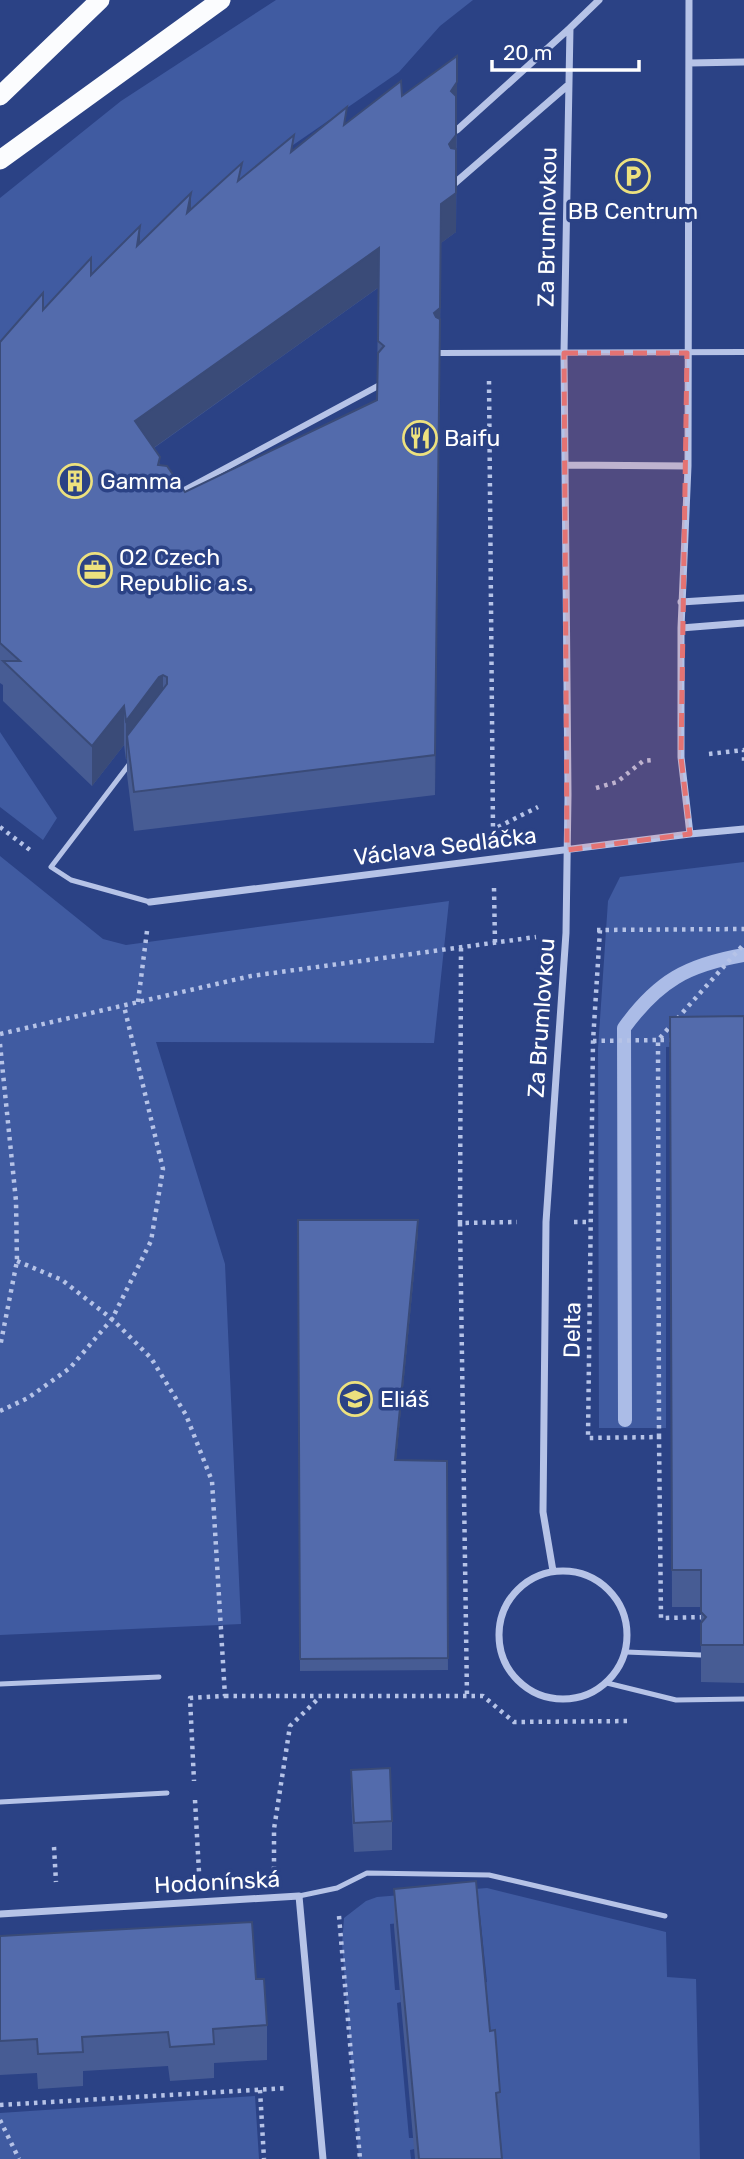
<svg xmlns="http://www.w3.org/2000/svg" width="744" height="2159" viewBox="0 0 744 2159" font-family="Rubik,sans-serif">
<style>
.green{fill:#405ba1}
.lines{fill:none;stroke-linecap:round;stroke-linejoin:round}
.stream{stroke:#abbce7;stroke-width:14}
.path{stroke:#b6c3e7;stroke-width:4.5;stroke-dasharray:3.5 5;stroke-linecap:butt}
.service{stroke:#b6c3e7;stroke-width:5}
.pedestrian{stroke:#b6c3e7;stroke-width:6}
.minor{stroke:#b6c3e7;stroke-width:7}
.trunk{stroke:#fbfcfe;stroke-width:19}
.wall{fill:#475c94;fill-rule:evenodd}
.shaded-wall{fill:#3a4b78}
.building{fill:#536bac;stroke:#3a4b78;stroke-width:2;fill-rule:evenodd}
.marked{fill:#e47373;fill-opacity:0.2;stroke:#e47373;stroke-width:5;stroke-dasharray:14 9;stroke-linejoin:round}
.labels{text-anchor:middle;dominant-baseline:central;stroke-width:7;stroke-linejoin:round;paint-order:stroke}
.poi-label{font-size:23px;fill:#fff;stroke:#2b4285;text-anchor:start}
.street-label{font-size:23px;fill:#fff;stroke:#2b4285}
</style>
<rect width="100%" height="100%" fill="#2b4285"/>
<!-- green -->
<path class="green" d="M276 0H473L440 26 399 72 0 347V198L121 101Z
M0 732 57 818 43 840 0 807Z
M0 856 103 939 126 945 449 901 434 1043 156 1042 225 1264 241 1624 0 1635Z
M744 862V1045L666 1047V1428H599L598 1049 608 901 620 877Z
M487 1888 666 1932 667 1977 696 1979 700 2159H502L501 2142 496 2131 500 2130 487 1994H483L482 1983 487 1982 480 1915 390 1924 395 1990H400L401 2002 397 2003 409 2138H414V2149L410 2150 411 2159H359L342 1944 344 1918 366 1901 377 1897Z
M255 2096 259 2159H0V2113Z"/>
<g class="lines">
<!-- stream -->
<path class="stream" d="M625 1420 624 1028C658 981 687 965 744 955"/>
<!-- path -->
<path class="path" d="M489 381 493 830
M709 754 744 750V764
M596 788 617 782 643 761 652 760
M0 827 30 850
M498 827 538 807
M494 888 495 943
M597 930 744 929
M600 930 593 1041 588 1438 659 1437 661 1618 706 1617
M461 948 460 1223 517 1222
M138 1002 147 931
M0 1034 251 976 536 937
M593 1041 658 1040 744 944
M0 1044 16 1201 17 1261 0 1347
M574 1222H591
M460 1223 467 1696
M17 1261 62 1280 112 1319 151 1358 186 1415 212 1481 225 1696 190 1698 194 1781
M0 1411 28 1398 70 1368 112 1319 151 1241 163 1169 124 1006
M659 1437 658 1040H673
M225 1696H483L514 1722 631 1721
M195 1800 199 1872
M54 1847 56 1882
M274 1870V1829L290 1726 320 1697
M339 1916 360 2159
M260 2090 264 2159
M0 2105 288 2088
M0 2120 19 2159"/>
<!-- service -->
<path class="service" d="M131 762 51 867 71 880 150 902
M626 1652 701 1655
M607 1683 676 1700 744 1699
M0 1684 159 1677
M0 1802 167 1793
M299 1896 337 1888 367 1873 489 1875 665 1916"/>
<!-- pedestrian -->
<path class="pedestrian" d="M440 353 744 352
M179 493 378 386"/>
<!-- minor -->
<path class="minor" d="M689 0 688 466 681 628V757L690 834
M689 63 744 62
M457 130 570 28
M455 183 567 86
M565 465 688 466
M681 602 744 598
M681 628 744 623
M150 902 690 834 744 829
M499 1635a64 64 0 1 1 128 0a64 64 0 1 1-128 0Z
M553 1571 543 1512 546 1222 566 933 568 795 564 353 570 28 599 0
M0 1914 299 1896 323 2159"/>
<!-- trunk -->
<path class="trunk" d="M0 96 100 0
M0 160 221 0"/>
</g>
<!-- wall -->
<path class="wall" d="M457 95 456 232 441 243 435 795 134 831 127 775V758L126 760 124 745 92 786 3 701V685L0 683V342L91 275 191 210 242 179 294 149 402 96ZM378 288 377 400 185 492 160 465 154 448Z
M744 1016V1683L701 1682V1607H672L670 1017Z
M298 1220 418 1232 396 1460 447 1461 448 1670 300 1671Z
M351 1770 392 1821V1850L354 1852 351 1799Z
M394 1889 490 2031 500 2092 499 2130 502 2159H415L394 1927Z
M0 1936 256 1979 267 2025V2060L214 2063V2078L170 2081 168 2066 83 2071V2086L38 2089 37 2073 0 2075Z"/>
<!-- shaded-wall -->
<path class="shaded-wall" d="M457 56V95L456 174 449 144 451 91Z
M191 193V233L187 213Z
M456 193V232L441 243 435 795 434 313 441 204Z
M140 226V265L137 246Z
M379 248V287L135 461V421Z
M163 675V715L127 736V758L126 760V721L159 677Z
M124 706V745L92 786V746Z
M418 1220V1232L395 1472V1460Z"/>
<!-- building -->
<path class="building" d="M457 56V82L451 91 456 96V135L449 144 451 148 456 149V193L441 204 440 308 434 313 436 317 440 319 435 755 134 792 127 736 167 684V677L163 675 159 677 126 721 124 706 92 746 3 661H20L0 643V342L43 293V310L91 258V275L140 226 137 246 191 193 187 213 242 163 238 181 294 135 291 152 347 107 344 125 401 81 402 96ZM379 248 378 341 384 346 378 353 377 400 185 492 167 466 158 465 160 457 135 421Z
M744 1016V1645H701V1623L706 1617 701 1612V1570H672L670 1017Z
M298 1220H418L395 1460 447 1461 448 1658 300 1659Z
M390 1768 392 1821 354 1823 351 1770Z
M476 1881 490 2031 495 2030 500 2092 496 2093 502 2159H419L394 1889Z
M252 1922 256 1979H264L267 2025 213 2029 214 2044 170 2047 168 2032 82 2037 83 2052 38 2054 37 2039 0 2041V1936Z"/>
<!-- marked area -->
<path class="marked" d="M564 353H687L681 757 690 834 567 850Z"/>
<!-- icons -->
<defs>
<g id="parking-ring" transform="scale(1.75)"><circle r="9.5" fill="#2b4285" stroke="#ede17e" stroke-width="1.5"/><path d="M-3.5-5.5H1a3.5 3.5 0 0 1 0 7H-1V5.5H-3.5ZM-1-3.4V-.6H.8a1.4 1.4 0 0 0 0-2.8Z" fill="#ede17e"/></g>
<g id="restaurant-ring" transform="scale(1.75)"><circle r="9.5" fill="#2b4285" stroke="#ede17e" stroke-width="1.5"/><path d="M-5-6h1v4h1v-4h1v4h1v-4h1v5L-1.5 .5V6h-2V.5L-5-1ZM5-6V6H3V1.5H1.5Q1.5-4 5-6Z" fill="#ede17e"/></g>
<g id="building-ring" transform="scale(1.75)"><circle r="9.5" fill="#2b4285" stroke="#ede17e" stroke-width="1.5"/><path d="M-4-6H4V6H1V3H-1V6H-4ZM-2.5-4.3h1.7v1.8h-1.7ZM.8-4.3h1.7v1.8H.8ZM-2.5-1h1.7V.8h-1.7ZM.8-1h1.7V.8H.8Z" fill="#ede17e"/></g>
<g id="office-ring" transform="scale(1.75)"><circle r="9.5" fill="#2b4285" stroke="#ede17e" stroke-width="1.5"/><path d="M-6-3h4V-5.5h4V-3h4V5H-6ZM-1-4.5V-3h2v-1.5ZM-6 0V1H6V0Z" fill="#ede17e"/></g>
<g id="school-ring" transform="scale(1.75)"><circle r="9.5" fill="#2b4285" stroke="#ede17e" stroke-width="1.5"/><path d="M0-5L7-2L0 1L-7-2ZM-4 1L0 2.5L4 1V4Q0 6-4 4Z" fill="#ede17e"/></g>
</defs>
<g fill-rule="evenodd">
<use href="#parking-ring" x="633" y="176"/>
<use href="#restaurant-ring" x="420" y="438"/>
<use href="#building-ring" x="75" y="481"/>
<use href="#office-ring" x="95" y="570"/>
<use href="#school-ring" x="355" y="1399"/>
</g>
<g class="labels">
<!-- poi labels -->
<g class="poi-label">
<text x="633" y="211" text-anchor="middle">BB Centrum</text>
<text x="444" y="438">Baifu</text>
<text x="100" y="481">Gamma</text>
<text x="119" y="557">O2 Czech<tspan x="119" dy="26">Republic a.s.</tspan></text>
<text x="380" y="1399">Eliáš</text>
</g>
<!-- street labels -->
<g class="street-label">
<text transform="translate(547 227) rotate(-89)">Za Brumlovkou</text>
<text transform="translate(445 846) rotate(-7)">Václava Sedláčka</text>
<text transform="translate(541 1018) rotate(-86)">Za Brumlovkou</text>
<text transform="translate(572 1330) rotate(-89)">Delta</text>
<text transform="translate(217 1882) rotate(-3)">Hodonínská</text>
</g>
</g>
<!-- scale -->
<path d="M492 60v10h147v-10" fill="none" stroke="#ffffff" stroke-width="3.5"/>
<text x="503" y="60" font-size="21" fill="#ffffff" stroke="#2b4285" stroke-width="5" paint-order="stroke">20 m</text>
</svg>
